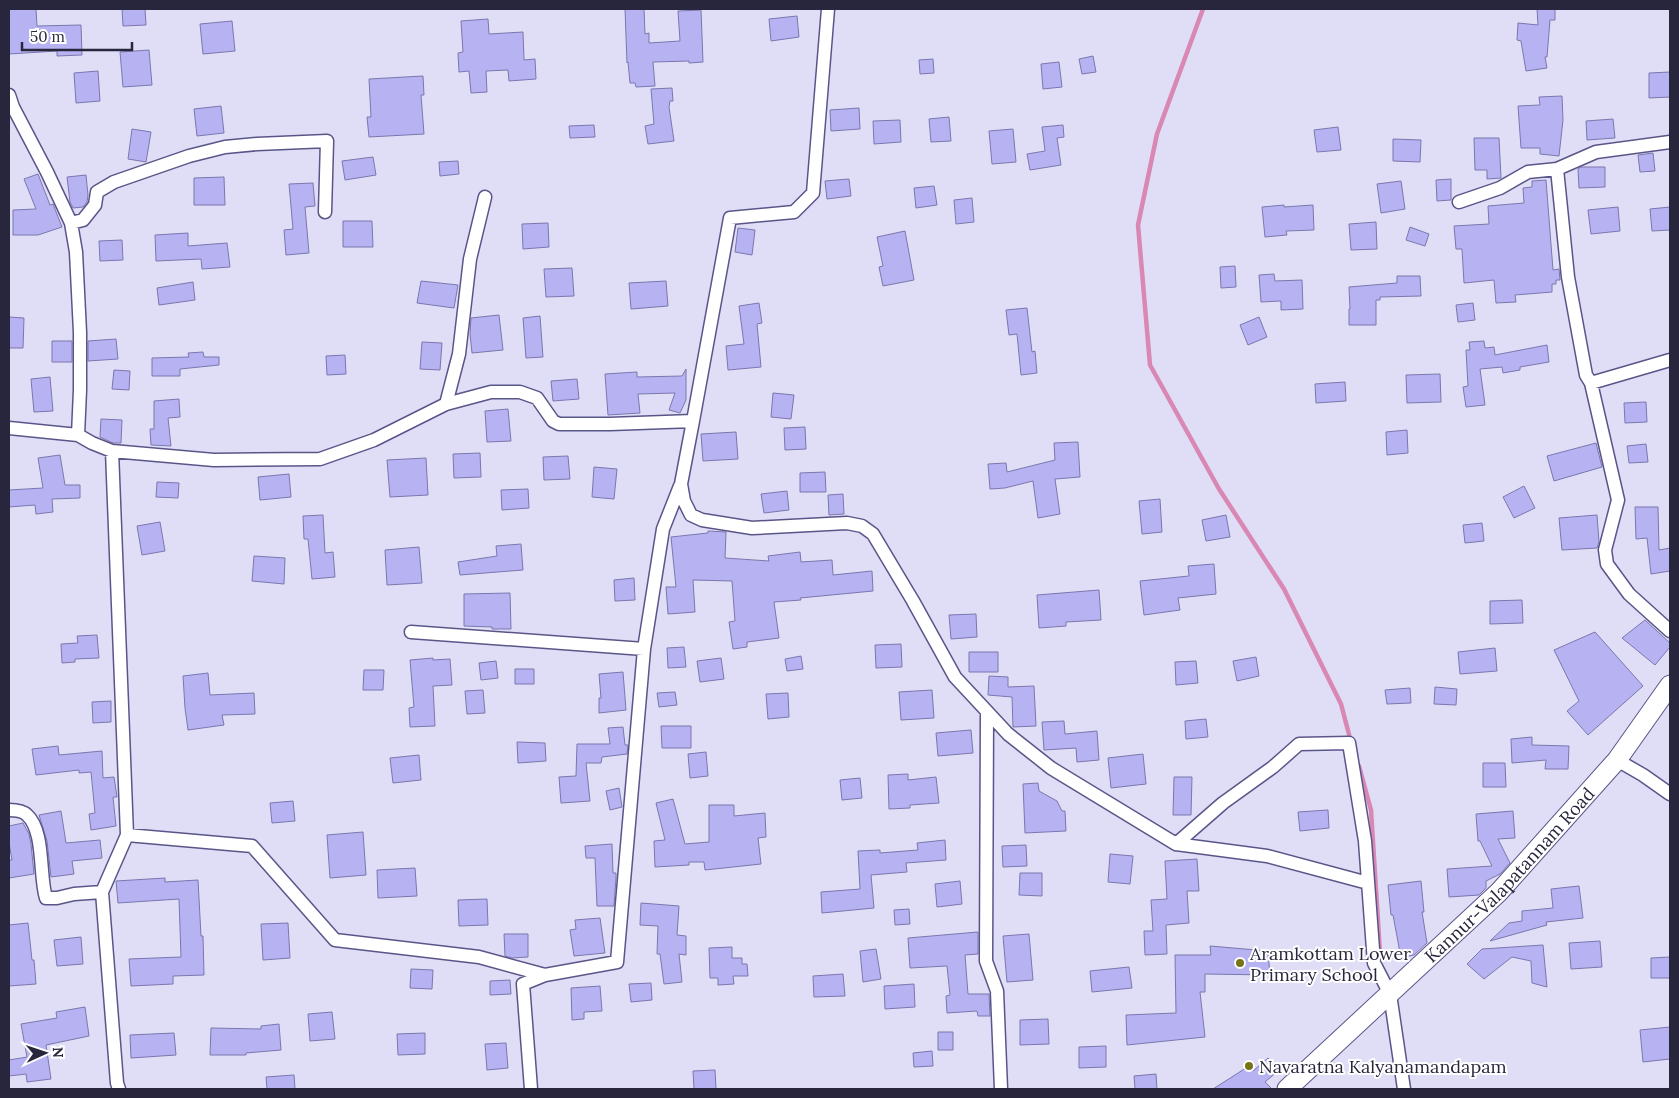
<svg xmlns="http://www.w3.org/2000/svg" width="1679" height="1098" viewBox="0 0 1679 1098" font-family="Lora,serif">
<style>
.lines{fill:none;stroke-linecap:round;stroke-linejoin:round}
.stream{stroke:#d987b3;stroke-width:4.5}
.building{fill:#b7b3f3;stroke:#7b77ae}
.street-casing{stroke:#5a5589;stroke-width:15}
.secondary-casing{stroke:#5a5589;stroke-width:21}
.street{stroke:#fff;stroke-width:12}
.secondary{stroke:#fff;stroke-width:19}
.poi-dot{fill:#777317;stroke:#fff;stroke-width:2}
.labels{text-anchor:middle;dominant-baseline:central;stroke-width:4;stroke-linejoin:round;paint-order:stroke}
.street-label{font-size:18px;fill:#28263d;stroke:#fff}
.poi-label{font-size:18px;fill:#28263d;stroke:#fff;text-anchor:start}
</style>
<rect width="100%" height="100%" fill="#dfdef6"/>
<g class="lines">
<!-- stream -->
<path class="stream" d="M1203 9 1157 134 1138 225 1150 365 1219 489 1284 589 1341 704 1351 742
M1359 766 1371 810 1380 953"/>
</g>
<!-- building -->
<path class="building" d="M9 9H36L37 26 81 25 82 55 57 56V51L9 54Z
M122 9H145L146 25 123 26Z
M625 9H644L645 34 649 33V43L680 41 678 11 701 10 703 62 689 63V61L653 62 655 86 636 87 635 83H630L628 62 627 63Z
M1537 9H1555V20H1550L1547 57H1545L1547 68 1526 71 1521 41 1517 40 1518 23 1538 25Z
M797 16 799 37 771 41 769 19Z
M488 19 489 34 523 32 524 60 535 59 536 79 509 81 508 70 486 71 487 92 471 93 469 71 459 72 458 53 463 52 461 21Z
M232 21 235 51 203 54 200 24Z
M149 50 152 85 123 87 120 52Z
M1093 56 1096 72 1082 74 1079 59Z
M933 59 934 73 920 74 919 60Z
M1059 62 1062 87 1043 89 1041 64Z
M98 71 100 101 76 103 74 73Z
M1670 72V97L1649 98V73Z
M423 76 424 95H421L424 134 369 137 367 117H371L369 79Z
M672 88 673 101H670L669 107 674 141 648 144 645 126 654 124 651 89Z
M1562 96 1563 120 1559 156 1540 154V148H1521L1518 106 1540 105 1539 97Z
M221 106 224 133 197 136 194 109Z
M859 108 860 129 831 131 830 110Z
M949 117 951 141 931 142 929 119Z
M1613 119 1615 138 1587 140 1586 121Z
M900 120 901 142 874 144 873 121Z
M594 125 595 137 570 138 569 126Z
M1063 125 1064 137 1057 138 1061 165 1030 170 1027 154 1045 151 1042 127Z
M1338 127 1341 150 1317 152 1314 130Z
M132 129 151 132 146 162 128 159Z
M1013 129 1016 162 992 164 989 131Z
M1474 138H1499L1501 178 1487 179V170H1475Z
M1393 139 1421 140 1420 162 1393 161Z
M1653 153 1655 171 1640 172 1638 155Z
M373 157 376 175 345 180 342 161Z
M458 161 459 174 440 176 439 162Z
M1581 167H1605V187L1579 188 1578 169Z
M38 174 50 205 53 204 62 227 38 235H13V210L36 209 24 179Z
M86 175 88 195 87 202 83 207 73 208 70 202 67 177Z
M224 177 225 205H194V178Z
M849 179 851 196 827 199 825 181Z
M1451 179V200L1437 201 1436 180Z
M1546 180 1553 270 1559 269 1560 280H1556V284H1552V292L1515 295 1516 302 1496 303 1494 280 1464 283 1462 249H1456L1454 226 1489 224 1488 206 1524 203 1523 188 1532 187V181Z
M1401 181 1405 209 1381 213 1377 184Z
M313 183 315 206 305 207 309 253 286 255 284 230 293 229 289 184Z
M934 186 937 205 916 208 914 188Z
M972 198 974 222 956 224 954 200Z
M1284 205V207L1313 205 1314 230 1286 231 1287 235 1265 237 1262 207Z
M1618 207 1620 231 1591 234 1588 210Z
M1670 207V230L1652 231 1650 209Z
M343 221H372L373 247H343Z
M1376 222 1377 249 1351 250 1349 224Z
M548 223 549 247 523 249 522 224Z
M1410 227 1429 234 1425 246 1406 240Z
M738 228 755 230 752 255 735 252Z
M905 231 914 280 883 286 879 267 883 266 877 237Z
M188 233V246L227 243 230 267 202 269 201 259 156 261 155 235Z
M122 240 123 260 100 261 99 241Z
M1235 266 1236 287 1221 288 1220 267Z
M572 268 574 296 546 297 544 269Z
M1274 274 1275 281 1302 280 1303 309 1281 310V301L1261 302 1259 275Z
M1397 276H1420L1421 296 1380 297V300H1376V325H1349V309H1350L1349 287 1397 283Z
M421 281 458 285 454 308 417 303Z
M666 281 668 306 631 309 629 283Z
M193 282 195 300 159 305 157 288Z
M759 303 762 323 757 324 761 367 728 370 726 346 744 344 739 306Z
M1473 303 1475 320 1458 322 1456 305Z
M1027 308 1032 352 1035 351 1037 373 1021 375 1017 334 1009 335 1006 310Z
M499 315 503 350 472 353 470 334 471 318Z
M540 316 543 357 526 358 523 318Z
M9 317 24 318 23 348H9Z
M1259 317 1267 337 1248 345 1240 325Z
M116 339 118 359 88 361V341Z
M52 341H72V362H52Z
M1484 341 1485 348 1494 347 1495 355 1547 345 1549 362 1520 367V370L1503 373 1502 367 1480 369 1485 405 1466 407 1463 387 1468 386 1466 350H1470L1469 342Z
M422 342 442 343 440 370 420 369Z
M203 352 204 357H219V365L180 369V376H152V358L189 357 188 353Z
M345 355 346 374 327 375 326 356Z
M686 369V400L680 413 669 410 675 393 638 394 640 413 608 415 605 374 637 372V377L682 376Z
M114 370 130 371 129 390 112 389Z
M1440 374 1441 402 1407 403 1406 375Z
M50 377 53 411 34 412 31 379Z
M577 379 579 399 553 401 551 381Z
M1345 382 1346 401 1316 403 1315 384Z
M773 393 794 395 791 419 771 417Z
M179 399 180 417 168 418 171 446 151 445 150 429H154V401Z
M1646 402 1647 422 1625 423 1624 403Z
M508 409 511 441 487 442 485 411Z
M101 419 122 420 121 443H113L100 437Z
M805 427 806 449 785 450 784 428Z
M1407 430 1408 453 1387 455 1386 432Z
M736 432 738 459 703 461 701 434Z
M1078 442 1080 477 1055 479 1060 514 1038 518 1033 481 1005 488 990 489 988 464 1006 463 1007 472 1055 460 1054 443Z
M1596 443 1602 467 1554 481 1547 456Z
M1646 444 1648 462 1629 463 1627 446Z
M480 453 481 477 454 478 453 454Z
M60 455 65 485H80V498L52 499 53 512 36 514 35 505 9 507V490L43 488 38 458Z
M568 456 570 479 544 480 543 457Z
M426 458 428 495 390 497 387 460Z
M594 467 617 469 614 499 592 497Z
M825 472 826 492H800V473Z
M289 474 291 497 260 500 258 477Z
M157 482 179 483 178 498 156 497Z
M1524 486 1535 508 1514 518 1503 497Z
M528 489 529 508 502 510 501 490Z
M787 491 789 510 764 513 761 494Z
M843 494 844 514 829 515 828 495Z
M1160 499 1162 532 1142 534 1139 501Z
M1635 507H1658L1659 550 1670 548V571L1651 574 1647 538 1636 539Z
M323 515 325 553 333 552 335 577 312 579 308 539H304L303 516Z
M1226 515 1230 537 1206 541 1202 520Z
M1597 515 1599 542 1597 548 1562 550 1559 518Z
M160 522 165 551 142 555 137 526Z
M1482 523 1484 541 1465 543 1463 525Z
M708 531 726 532 725 558 769 561 768 556 800 552 801 562 832 560 833 575 872 571 873 591 800 598 801 600 774 602 779 638 747 642V647L733 649 729 622 735 621 732 581 693 580 695 612 668 614 666 587H676L671 537 708 533Z
M521 544 523 570 460 575 458 562 497 556 496 546Z
M419 547 422 583 387 585 385 550Z
M254 556 285 558 284 584 252 581Z
M1214 564 1216 594 1178 598 1180 610 1144 615 1140 581 1189 576 1188 566Z
M634 578 635 600 615 601 614 580Z
M1099 590 1101 620 1066 622V626L1039 628 1037 595Z
M510 593 511 629H492V627L464 626V594Z
M1522 600 1523 623 1490 624V601Z
M976 614 977 637 951 639 949 615Z
M1645 620 1670 643V647L1655 665 1622 638Z
M1595 632 1643 686 1588 735 1567 711 1579 701 1554 650Z
M97 635 99 658 75 659V662L62 663 61 644 78 643 77 636Z
M901 644 902 667 876 668 875 645Z
M684 647 686 667 668 668 667 648Z
M1495 648 1497 671 1460 674 1458 652Z
M969 652H998V672H969Z
M801 656 803 669 787 671 785 659Z
M1256 657 1259 676 1237 681 1233 661Z
M433 658V660L450 659 452 685 433 686 435 726 410 727 409 708 414 707 410 660Z
M721 658 724 679 700 682 697 661Z
M496 661 498 678 481 680 479 663Z
M1196 661 1198 683 1176 685 1175 662Z
M515 669H534V684H515Z
M364 670H384L383 690H363Z
M623 672 626 710 599 713V698H601L599 674Z
M208 673 210 695 254 693 255 714 222 715 224 725 188 730 185 708 183 676Z
M989 676 1008 677V687L1034 686 1036 726 1013 727 1012 697 988 695Z
M1435 687 1457 689 1456 705 1434 704Z
M1410 688 1411 703 1387 704 1385 690Z
M483 690 485 713 467 714 465 691Z
M932 690 934 718 901 720 899 692Z
M675 692 677 705 659 707 657 693Z
M788 693 789 717 768 719 766 694Z
M111 701V722L93 723 92 702Z
M1206 719 1208 737 1186 739 1185 721Z
M1064 721 1065 734 1097 731 1099 760 1077 762 1076 748 1044 750 1042 722Z
M661 726H691V748H662Z
M623 727 625 745H628L627 754 602 757 601 763H586L590 801 561 803 559 777 576 776 577 744H610L608 728Z
M971 730 973 753 938 756 936 733Z
M1532 737V745L1569 746 1568 769H1545L1546 760 1512 763 1511 739Z
M517 742 545 743 546 761 518 763Z
M58 746 59 755 102 751 103 778 114 777 117 797H113L116 826 91 830 89 814 95 813 91 772 79 773V770L36 775 32 749Z
M706 752 708 776 690 778 688 754Z
M1143 754 1146 784 1111 788 1108 758Z
M419 755 421 780 393 783 390 758Z
M1483 763H1505L1506 787H1483Z
M908 774V780L936 777 939 803 910 805V808L889 809 888 775Z
M1174 777H1192L1191 815H1173Z
M860 778 862 798 842 800 840 780Z
M1038 783 1039 791 1057 801 1062 811H1065L1066 831 1025 833 1023 784Z
M619 788 622 807 610 810 606 791Z
M673 799 685 844 709 842V805H734V816L765 813 766 837 758 838 761 864 705 870 704 862H689V865L655 867 654 841 665 840 656 803Z
M293 801 295 821 272 823 270 803Z
M1328 810 1329 828 1300 831 1298 812Z
M61 811 66 843 100 840 102 858 72 861 74 874 51 877 47 841 39 815Z
M1513 811 1515 838 1498 839 1510 863 1500 874 1486 881V888L1479 895 1449 897 1447 869 1492 866 1480 841H1478L1476 814Z
M23 823 29 834 31 844 34 874 9 878V860H12L9 843V826Z
M363 832 366 875 330 878 327 835Z
M945 840 946 860 906 863 907 872 871 875 874 908 822 913 821 892 860 889 858 851 880 850V853L918 850 917 843Z
M612 844 613 873H616V878L614 906H597L595 858H586L585 846Z
M1026 845 1027 866 1003 867 1002 846Z
M1110 854 1133 856 1130 884 1108 882Z
M1197 859 1199 891H1187L1189 923 1166 925 1167 954 1145 955 1144 931H1153L1151 900 1167 899 1165 861Z
M415 868 417 896 378 898 377 870Z
M1020 873H1042V896L1019 895Z
M165 878V882L198 880 201 936H203L204 975 173 976V984L131 986 129 959 181 957 179 899 118 903 116 881Z
M960 881 962 904 937 907 935 884Z
M1421 881 1424 912H1422L1427 943 1414 955 1401 958 1393 915H1391L1388 885Z
M1579 886 1583 918 1546 922 1547 925 1490 941 1509 923 1522 921V911L1553 908 1551 889Z
M487 899 488 925 459 926 458 900Z
M641 903 679 906 677 935 686 936V955L679 954 682 982 664 984 660 954H657L658 926 640 925Z
M909 909 910 924 895 925 894 910Z
M600 918 605 953 574 956 570 930 576 929 575 920Z
M28 923 32 960H34L36 984 9 986V925Z
M288 923 290 958 263 960 261 924Z
M978 932V954L965 955 968 994H989L990 1016H978L977 1011 947 1013 946 996 950 995 947 966 910 968 908 938Z
M504 934H528V957L512 958 505 956Z
M1029 934 1033 980 1007 982 1003 936Z
M81 937 83 964 57 966 54 940Z
M1600 941 1602 967 1571 969 1569 943Z
M1543 945 1547 987 1532 983 1531 961 1512 957 1484 979 1467 964 1482 949Z
M1210 946 1268 951 1270 975 1205 974V992H1200L1205 1037 1127 1045 1126 1015 1176 1013 1175 955H1211Z
M732 947V958H742V964H747L748 976H733L734 984 718 985V978H710L709 948Z
M876 949 881 979 863 982 860 951Z
M1670 957V978H1651V958Z
M1129 967 1132 988 1092 992 1090 971Z
M411 969 433 970 432 989 410 988Z
M843 974 845 996 814 997 813 976Z
M510 980 511 994 490 995V981Z
M651 983 652 1000 631 1002 629 984Z
M914 984 915 1007 885 1009 884 986Z
M600 986 602 1011 584 1012V1019L572 1020 571 988Z
M85 1007 89 1036 46 1045 51 1079 27 1082 26 1074 9 1076V1060L27 1057 21 1024 57 1018 56 1012Z
M332 1012 335 1039 310 1041 308 1014Z
M1048 1019 1049 1044 1020 1045V1020Z
M279 1024 281 1050 246 1053V1055H210L211 1028 261 1029V1026Z
M1670 1027V1059L1643 1062 1640 1030Z
M938 1032H953V1050H938Z
M174 1033 176 1055 131 1058 130 1035Z
M425 1033V1054L398 1055 397 1034Z
M506 1043 508 1068 487 1070 485 1044Z
M1106 1046V1067L1079 1068V1047Z
M932 1051 933 1066 914 1067 913 1053Z
M1268 1058 1278 1071 1265 1082 1272 1089H1213L1249 1066 1253 1071Z
M715 1070 716 1089H694L693 1071Z
M1156 1074 1157 1089H1135L1134 1076Z
M294 1075 295 1089H267L266 1077Z"/>
<g class="lines">
<!-- street casing -->
<g class="street-casing">
<path id="street" d="M9 95 13 107 47 172 71 223 76 252 80 332V390L78 435 92 443 112 451 214 460 320 459 374 440 446 404 491 392H520L537 398 553 421 559 424H610L693 421 681 484 684 501 691 515 702 520 752 528 847 523 862 526 873 534 913 601 955 677 1008 734 1051 768 1176 844 1223 803 1273 767 1299 744 1349 743 1365 841 1374 963 1390 994 1404 1089
M1557 169 1568 277 1586 375 1591 383 1618 500 1605 550 1607 564 1629 594 1670 631
M1459 202 1500 188 1528 172 1557 169 1596 152 1670 142
M71 223 83 220 95 205 97 192 114 182 189 156 225 147 257 144 327 141 325 212
M1591 383 1670 360
M446 404 459 354 470 259 485 197
M693 421 730 218 794 212 813 193 828 9
M9 428 78 435
M112 451 127 835 102 892 117 1083 119 1089
M411 632 644 649
M987 713 986 961 997 991 1001 1089
M1617 760 1643 775 1670 794
M9 810C15 810 23 811 27 815 45 831 39 876 46 898H57L74 894 102 892
M127 835 252 846 335 940 479 957 545 975
M1176 844 1267 856 1368 883
M531 1089 523 984 545 975 617 962 644 649 663 529 680 486"/>
</g>
<!-- secondary casing -->
<g class="secondary-casing">
<g id="secondary">
<path id="s1" d="M1287 1089 1499 892 1617 760 1670 685"/>
</g>
</g>
<!-- street -->
<use href="#street" class="street"/>
<!-- secondary -->
<use href="#secondary" class="secondary"/>
</g>
<!-- markers -->
<g class="poi-dot">
<circle cx="1240" cy="963" r="5"/>
<circle cx="1249" cy="1066" r="5"/>
</g>
<g class="labels">
<!-- street labels -->
<g class="street-label">
<text stroke="none"><textPath href="#s1" startOffset="309">Kannur-Valapatannam Road</textPath></text>
</g>
<!-- poi labels -->
<g class="poi-label">
<text x="1250" y="953">Aramkottam Lower<tspan x="1250" dy="21">Primary School</tspan></text>
<text x="1259" y="1066">Navaratna Kalyanamandapam</text>
</g>
</g>
<!-- border -->
<rect width="1679" height="1098" fill="none" stroke="#28263d" stroke-width="20"/>
<!-- north arrow -->
<g transform="translate(45 1053) rotate(87)" stroke="#ffffff" stroke-width="4" paint-order="stroke">
<path d="M0-4L9 19L0 12L-9 19Z" fill="#28263d"/>
<text y="-8" font-size="14" font-weight="bold" text-anchor="middle" fill="#28263d">N</text>
</g>
<!-- scale -->
<path d="M22 42v8h110v-8" fill="none" stroke="#28263d" stroke-width="2.5"/>
<text x="30" y="42" font-size="15" fill="#28263d" stroke="#ffffff" stroke-width="4" paint-order="stroke">50 m</text>
</svg>
